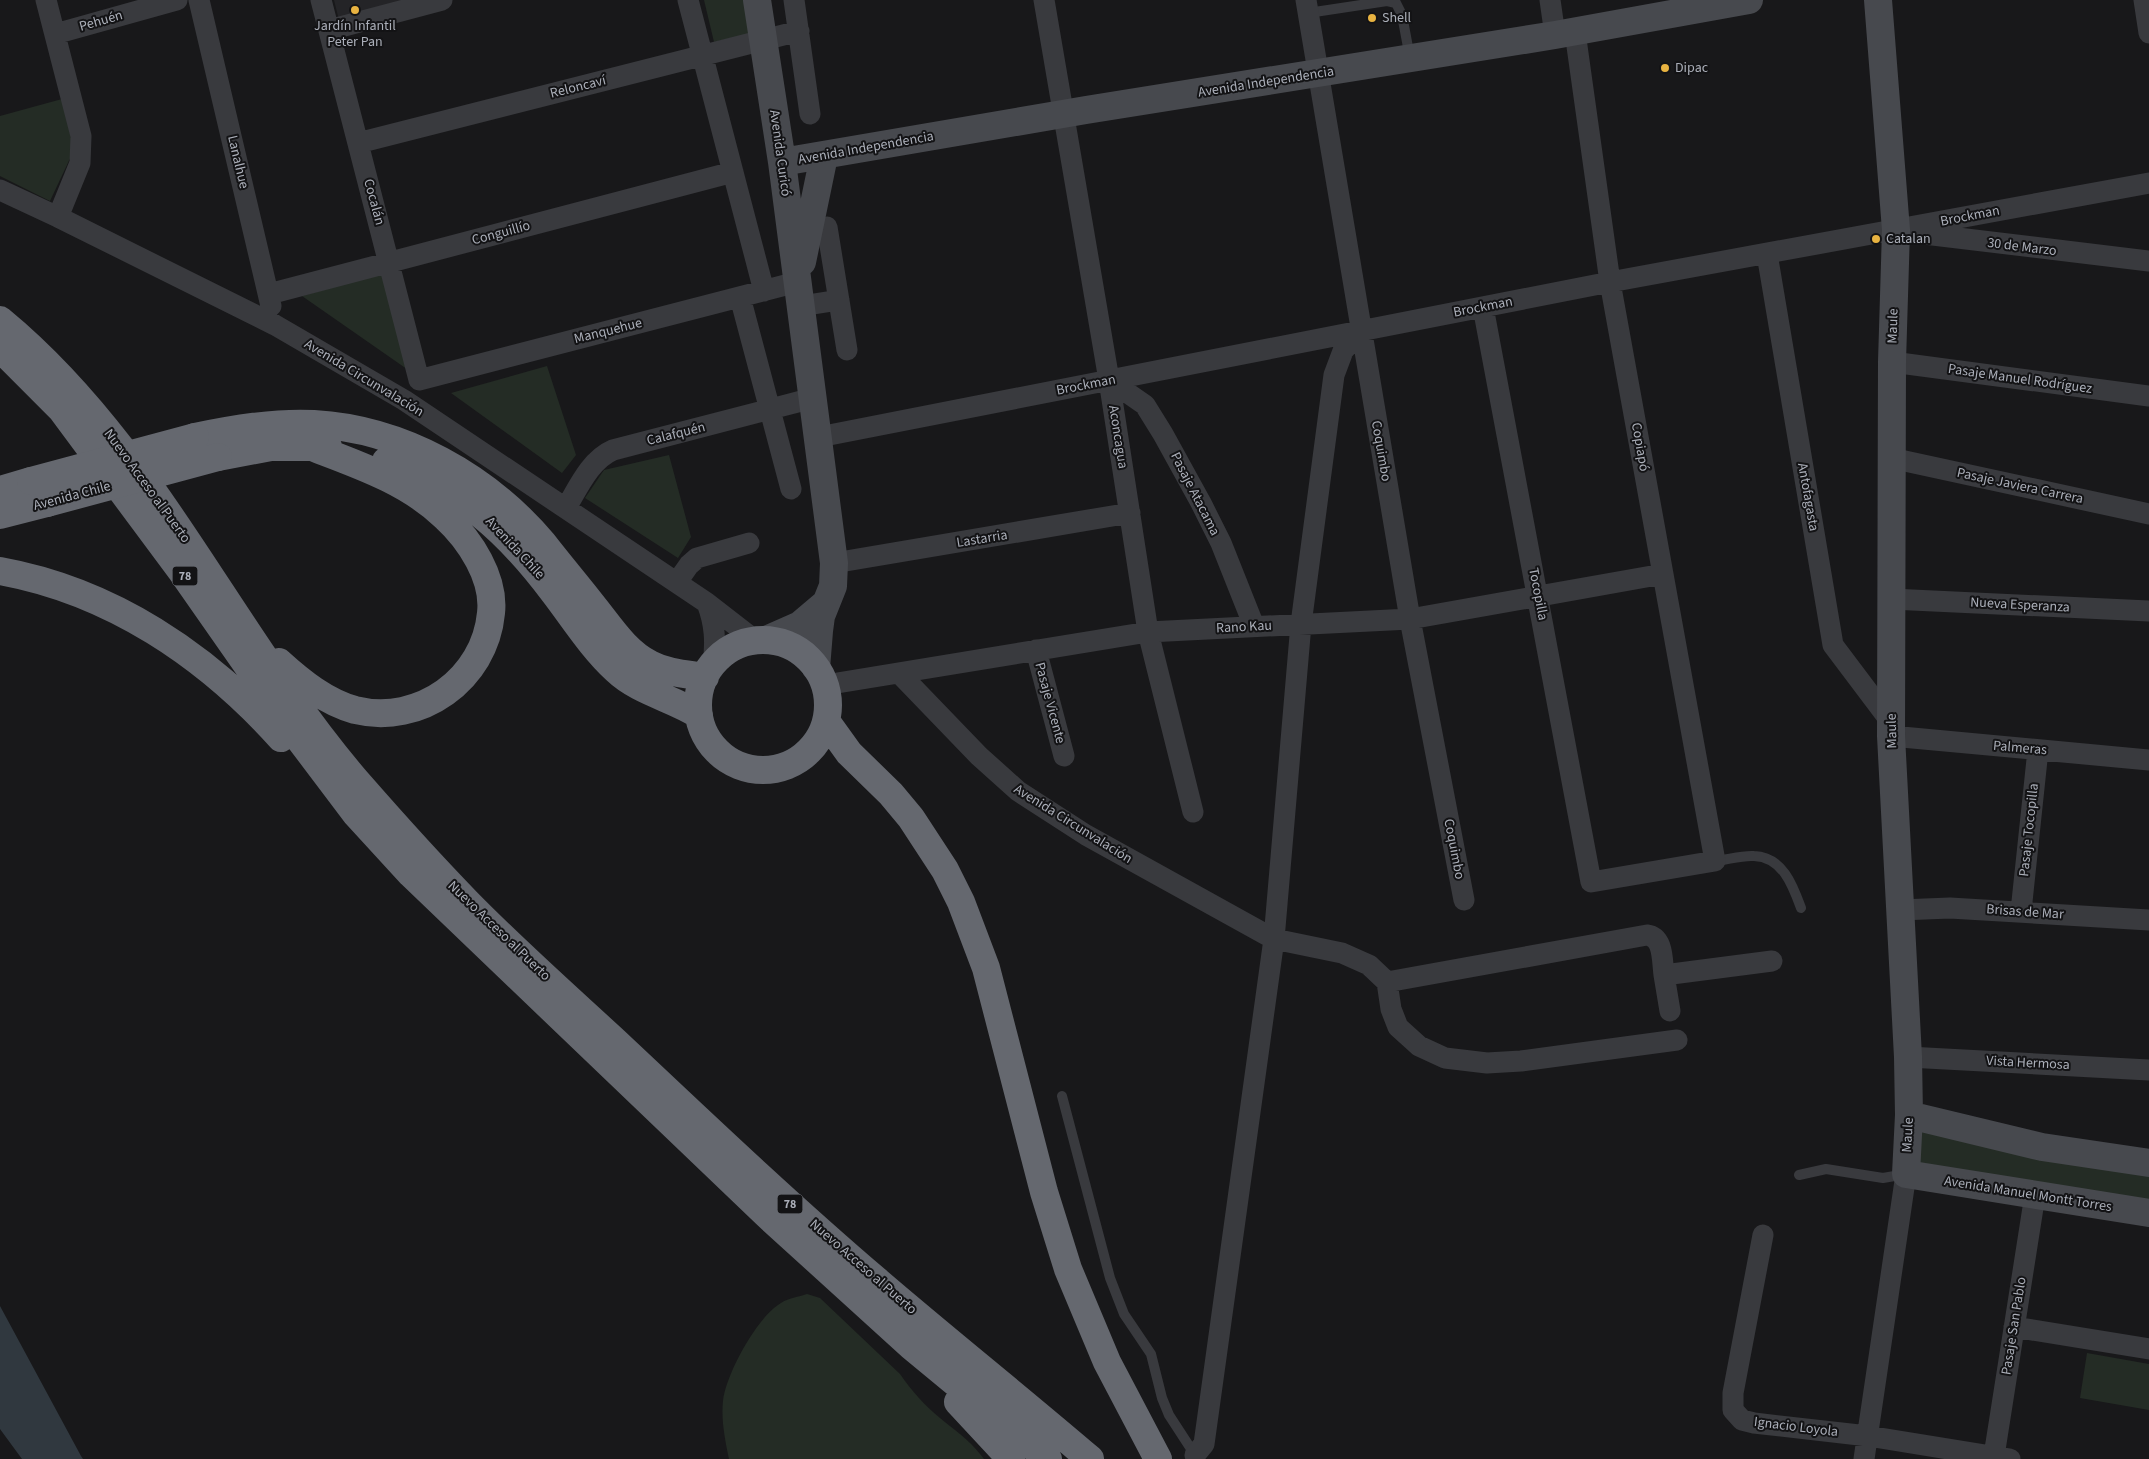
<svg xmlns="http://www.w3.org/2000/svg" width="2149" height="1459" viewBox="0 0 2149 1459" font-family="'Source Sans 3',sans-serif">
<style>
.built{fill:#242427}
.green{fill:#242c25}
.water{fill:#30383f}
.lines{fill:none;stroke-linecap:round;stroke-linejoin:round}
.lane{stroke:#393a3e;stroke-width:10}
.street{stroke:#393a3e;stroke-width:21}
.secondary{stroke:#47494e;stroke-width:28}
.highway{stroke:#65686f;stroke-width:28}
.highway-bridge{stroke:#65686f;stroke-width:28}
.poi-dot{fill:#e8b341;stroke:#131315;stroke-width:2}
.labels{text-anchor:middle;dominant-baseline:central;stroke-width:4;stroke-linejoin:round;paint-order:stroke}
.shield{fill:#131315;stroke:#7d8088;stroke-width:1}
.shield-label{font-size:12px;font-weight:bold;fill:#abafb9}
.poi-label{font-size:14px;fill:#abafb9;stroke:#131315;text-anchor:start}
.street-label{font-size:14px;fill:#abafb9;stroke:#131315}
</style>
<rect width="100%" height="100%" fill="#18181a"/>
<!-- built -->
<path class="built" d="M334 0H409L339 20Z"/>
<!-- green -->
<path class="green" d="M704 0H750L754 33 714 42Z
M62 99 74 150 50 201 0 176V116Z
M387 272 414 374 302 296Z
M547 366 576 455 562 473 451 393Z
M669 455 691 537 678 558 585 498 604 470Z
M1918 1127 2149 1174V1206L1915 1168Z
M807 1294 820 1298 900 1374C911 1390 925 1406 940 1418 958 1433 970 1440 984 1459H729C725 1440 721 1420 723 1401 726 1374 757 1317 781 1303 788 1298 799 1297 807 1294Z
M2087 1353 2149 1364V1410L2080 1398Z"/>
<!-- water -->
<path class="water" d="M0 1306 81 1456 83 1459H22L0 1429Z"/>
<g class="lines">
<!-- lane -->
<path class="lane" d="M1308 13 1387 1 1396 3 1402 15 1410 58
M1715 861C1727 860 1742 855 1754 856 1783 857 1793 886 1801 908
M1062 1096 1110 1278 1124 1314 1151 1354 1162 1398 1169 1415 1195 1455
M1799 1175 1826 1169 1883 1178 1906 1174"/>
<!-- street -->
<path class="street" d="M46 0 81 136 80 163 58 217
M199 0 271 306
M321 0 419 380
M688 0 764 291
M794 0 810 114
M1044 0 1109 380 1148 632 1193 812
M1306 0 1410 619 1464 900
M1550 0 1555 35
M2144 0 2149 33
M329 30 442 0
M55 34 177 0
M358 143 799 31
M0 190 58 217 275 325 404 400 707 603 756 641
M827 227 847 350
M1916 233 2149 261
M1767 254 1833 645 1891 722
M269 294 733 172
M740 297 791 489
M801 306 839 300
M1483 307 1591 882 1715 861 1610 282 1575 32
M1892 362 2149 396
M419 380 797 282
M1109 380 1145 405 1163 434 1201 503 1221 543 1254 626
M819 437 1610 282 2149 183
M1891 458 2149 514
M566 508C578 488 590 460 613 450L813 398
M834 563 1130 513
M677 582 689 565 697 558 749 543
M1891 599 2149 611
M707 603C715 624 716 642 713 664
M1036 650 1064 756
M899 673 979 756 1018 791 1086 835 1274 939 1342 953 1369 965 1387 982 1647 935C1664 937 1662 961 1664 975L1772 961
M825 685 1148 632 1410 619 1663 574
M1891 736 2149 760
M1900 910 1950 908 2149 920
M2021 911 2038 750
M1664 975 1670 1011
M1387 982 1391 1009 1398 1027 1419 1046 1445 1058 1487 1063 1521 1061 1677 1040
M1908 1057 2149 1070
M1763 1235 1733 1393V1410L1742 1420 1754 1423 1868 1436 2010 1459
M2014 1327 2149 1349
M1195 1455 1204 1444 1274 939 1301 624 1334 375 1343 351 1360 331
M1994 1456 2035 1195
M1864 1459 1906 1174"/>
<!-- secondary -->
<path class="secondary" d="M757 0 782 162 834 563 833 586 821 616 819 631 816 668
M1878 0 1896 230 1892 362 1891 736 1908 1057 1909 1115 1906 1174 2149 1213
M782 162 1086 110 1555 35 1749 0
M802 262 824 156
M766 640 800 625 826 603
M1909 1115 2042 1147 2149 1163"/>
<!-- highway -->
<path class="highway" d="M0 320C153 446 231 636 359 784 394 824 430 864 467 902 515 951 567 997 618 1044 703 1124 787 1204 876 1280 947 1341 1020 1399 1090 1459
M0 348 61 409 182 572 291 728 356 814 411 874 767 1215 911 1346 1048 1459
M195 437C234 429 274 422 314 424 403 429 487 477 543 543 560 565 578 586 595 608 611 628 626 652 650 664 667 673 686 674 705 677
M218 457 271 447H328
M386 461C459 488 508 531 554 593 574 619 592 648 616 670 639 692 673 698 699 715
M0 490 31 481
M0 515 47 503
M0 571C111 591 206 655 281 738
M698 705a65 65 0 1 1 130 0a65 65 0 1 1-130 0Z
M279 662C301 682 326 702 355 710 420 726 485 679 491 613 495 578 470 540 445 517 408 481 356 464 309 446
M826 721 849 753 891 794 911 818 945 870 961 902 986 968 1044 1192 1068 1269 1107 1362 1158 1459
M958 1402 1011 1459"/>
<!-- highway-bridge -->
<path class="highway-bridge" d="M31 481 195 437
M47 503 218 457"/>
</g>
<!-- markers -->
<g class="poi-dot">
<circle cx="355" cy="10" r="5"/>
<circle cx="1372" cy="18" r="5"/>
<circle cx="1665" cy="68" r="5"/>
<circle cx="1876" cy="239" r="5"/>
</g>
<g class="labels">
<!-- shield labels -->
<g class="shield">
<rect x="172.5" y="566.5" width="25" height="19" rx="4"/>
<rect x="777.5" y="1194.5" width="25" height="19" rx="4"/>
</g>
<g class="shield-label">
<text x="185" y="576">78</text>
<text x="790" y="1204">78</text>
</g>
<!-- poi labels -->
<g class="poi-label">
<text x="1382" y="18">Shell</text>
<text x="355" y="26" text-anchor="middle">Jardín Infantil<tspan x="355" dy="16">Peter Pan</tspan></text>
<text x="1675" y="68">Dipac</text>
<text x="1886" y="239">Catalan</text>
</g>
<!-- street labels -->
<g class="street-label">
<text transform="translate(101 21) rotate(-16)">Pehuén</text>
<text transform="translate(1266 82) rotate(-9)">Avenida Independencia</text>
<text transform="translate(578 87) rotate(-14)">Reloncaví</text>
<text transform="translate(866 148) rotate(-10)">Avenida Independencia</text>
<text transform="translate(780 153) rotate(82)">Avenida Curicó</text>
<text transform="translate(238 162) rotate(77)">Lanalhue</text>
<text transform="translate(374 202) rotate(75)">Cocalán</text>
<text transform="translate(1970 216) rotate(-11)">Brockman</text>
<text transform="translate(501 233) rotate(-15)">Conguillío</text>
<text transform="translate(2022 247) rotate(7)">30 de Marzo</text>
<text transform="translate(1483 307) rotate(-11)">Brockman</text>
<text transform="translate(1893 326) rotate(-88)">Maule</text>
<text transform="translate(608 331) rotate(-14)">Manquehue</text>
<text transform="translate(364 378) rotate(31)">Avenida Circunvalación</text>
<text transform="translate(2020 379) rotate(8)">Pasaje Manuel Rodríguez</text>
<text transform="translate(1086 385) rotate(-11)">Brockman</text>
<text transform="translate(676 434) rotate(-14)">Calafquén</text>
<text transform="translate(1118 437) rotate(81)">Aconcagua</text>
<text transform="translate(1640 447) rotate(80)">Copiapó</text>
<text transform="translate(1381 451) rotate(80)">Coquimbo</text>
<text transform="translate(147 486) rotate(54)">Nuevo Acceso al Puerto</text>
<text transform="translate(2020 486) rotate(12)">Pasaje Javiera Carrera</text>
<text transform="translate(1195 494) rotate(63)">Pasaje Atacama</text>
<text transform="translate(72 496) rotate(-15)">Avenida Chile</text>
<text transform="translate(1808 497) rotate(80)">Antofagasta</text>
<text transform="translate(982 539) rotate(-9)">Lastarria</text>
<text transform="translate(515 548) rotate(47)">Avenida Chile</text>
<text transform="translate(1538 594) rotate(79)">Tocopilla</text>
<text transform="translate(2020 605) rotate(3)">Nueva Esperanza</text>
<text transform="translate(1244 627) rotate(-3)">Rano Kau</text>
<text transform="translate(1050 703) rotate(75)">Pasaje Vicente</text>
<text transform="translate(1892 731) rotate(-91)">Maule</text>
<text transform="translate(2020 748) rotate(5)">Palmeras</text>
<text transform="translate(1073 824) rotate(32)">Avenida Circunvalación</text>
<text transform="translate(2029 830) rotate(-84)">Pasaje Tocopilla</text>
<text transform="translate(1454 849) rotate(79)">Coquimbo</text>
<text transform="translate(2025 912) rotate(4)">Brisas de Mar</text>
<text transform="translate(499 931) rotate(44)">Nuevo Acceso al Puerto</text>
<text transform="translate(2028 1063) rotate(3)">Vista Hermosa</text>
<text transform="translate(1908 1135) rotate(-87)">Maule</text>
<text transform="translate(2028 1194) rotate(9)">Avenida Manuel Montt Torres</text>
<text transform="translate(863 1267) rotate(41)">Nuevo Acceso al Puerto</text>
<text transform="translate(2014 1326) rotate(-81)">Pasaje San Pablo</text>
<text transform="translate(1796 1427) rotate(7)">Ignacio Loyola</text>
</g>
</g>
</svg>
